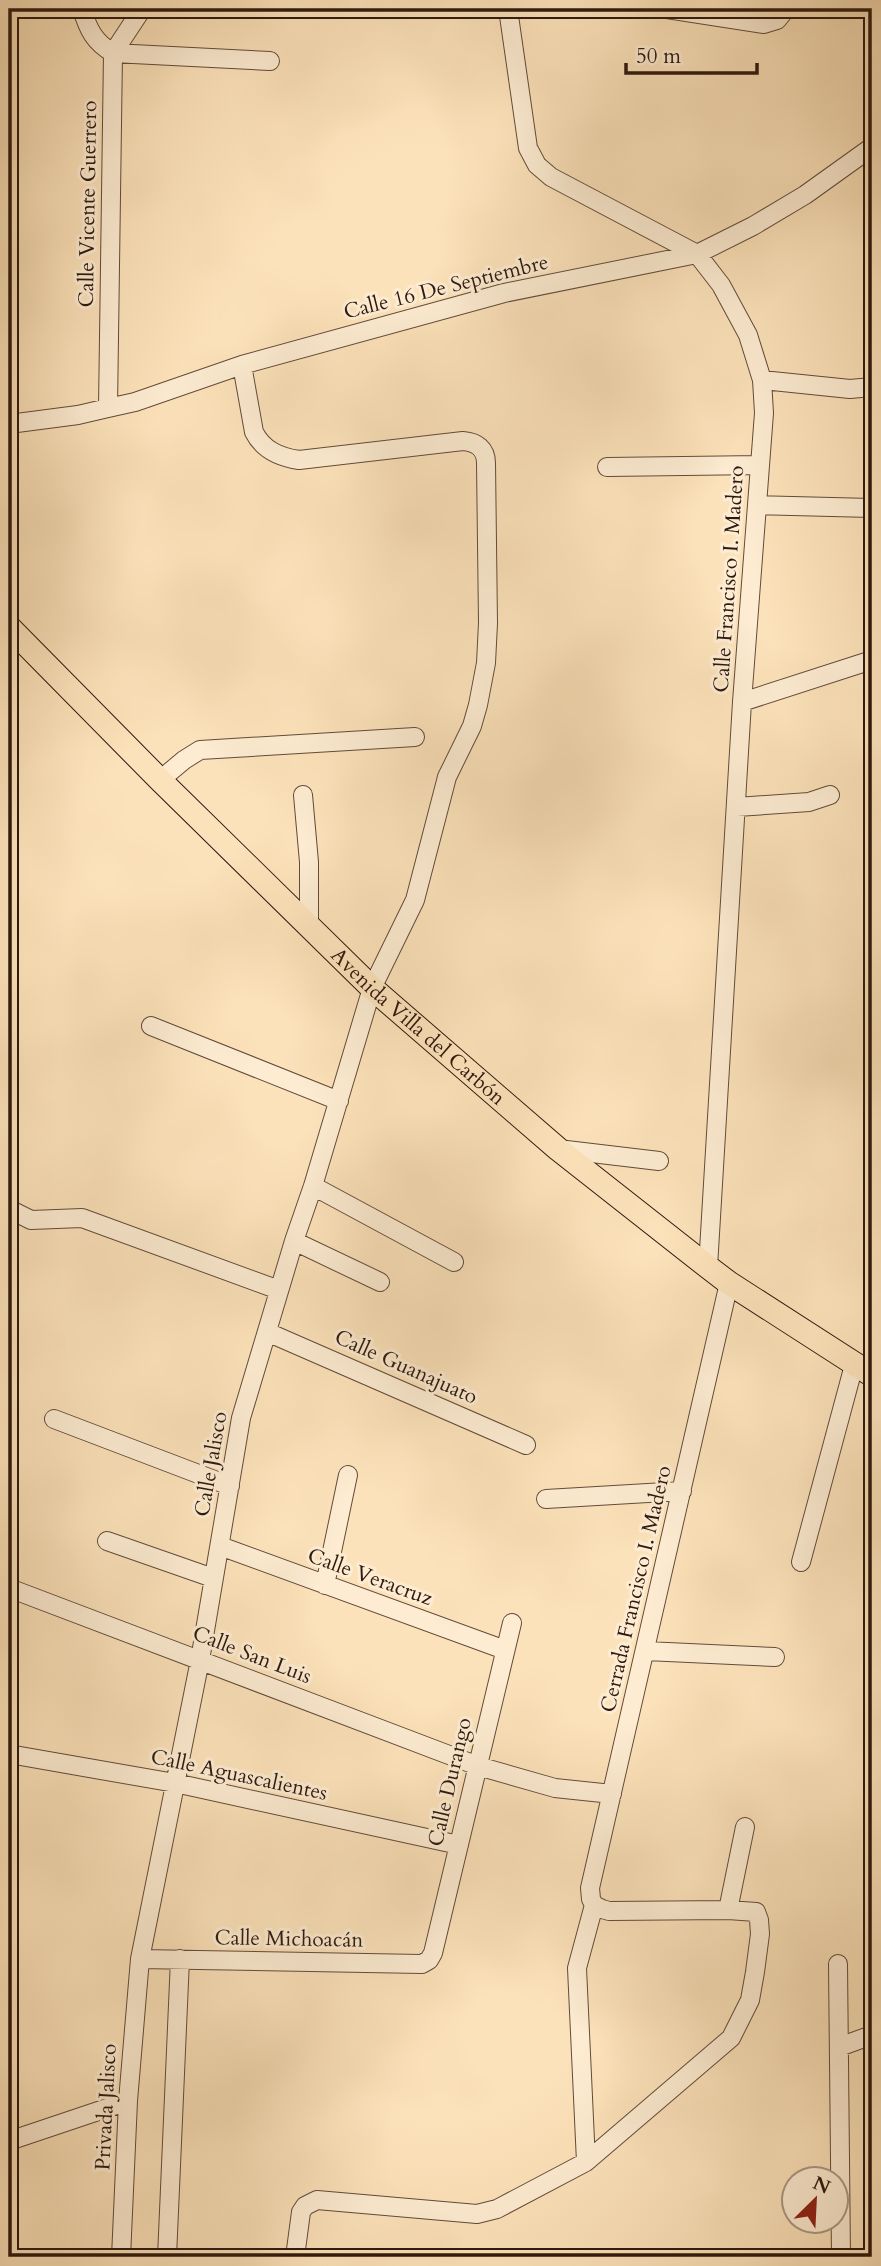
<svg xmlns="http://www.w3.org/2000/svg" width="881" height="2266" viewBox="0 0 881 2266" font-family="Cardo,serif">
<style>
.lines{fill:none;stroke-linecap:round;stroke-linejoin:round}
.minor-casing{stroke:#624b3a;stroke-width:20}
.major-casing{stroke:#2e190f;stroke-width:25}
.minor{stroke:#fdecd2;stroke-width:18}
.major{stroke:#fce2ba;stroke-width:23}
.labels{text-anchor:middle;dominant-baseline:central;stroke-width:6;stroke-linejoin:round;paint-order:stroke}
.street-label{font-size:21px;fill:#2e190f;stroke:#fdecd2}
</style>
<rect width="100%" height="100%" fill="#fce2ba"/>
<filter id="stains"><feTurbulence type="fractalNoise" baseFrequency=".00286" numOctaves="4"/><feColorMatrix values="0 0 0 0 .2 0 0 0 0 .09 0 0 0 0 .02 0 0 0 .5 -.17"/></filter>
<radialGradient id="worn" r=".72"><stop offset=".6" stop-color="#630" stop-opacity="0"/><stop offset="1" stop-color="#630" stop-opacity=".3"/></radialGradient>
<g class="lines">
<!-- minor casing -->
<g class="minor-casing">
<path id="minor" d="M82 9C88 29 94 42 113 53L270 61
M508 9 528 148 537 165 551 177 697 254 721 285 748 335 762 380 764 413 742 702 708 1267
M667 9 764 24 777 20 786 9
M762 380 850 389 872 387
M108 408 113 53 142 9
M9 424 78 415 108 408 135 402 242 365 504 293 697 254 753 226 805 195 872 147
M607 467 760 465
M757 505 872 508
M742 702 872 660
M160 780 184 760 200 750 415 737
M303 795 309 862V925
M737 807 809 802 830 795
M151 1026 339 1101
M558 1149 659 1161
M313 1186 454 1262
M9 1209 31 1220 82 1218 279 1290
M294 1241 380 1282
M267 1332 526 1445
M54 1419 230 1486
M546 1499 682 1491
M107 1541 213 1578
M220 1546 505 1650
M801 1562 854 1365
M325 1585 348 1475
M9 1588 478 1766 555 1788 612 1794
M646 1651 775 1657
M9 1754 175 1783 459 1845
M594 1905 591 1899 590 1888 729 1283
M728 1910 745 1827
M140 1959 422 1964 429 1960 433 1953 512 1623
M838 1964 841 2257
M839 2047 872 2035
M9 2141 128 2101
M586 2162 577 1968 594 1905
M121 2257 128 2101 140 1959 200 1660 241 1418 294 1241 313 1186 372 988 415 900 447 777 472 726 478 705 486 663 488 623 486 463C486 449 477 442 463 441L299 460C279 457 263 450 254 432L242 365
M167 2257 180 1959
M295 2257 301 2212 305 2206 317 2200 477 2214 497 2209 586 2162 731 2038 750 2000 755 1972 760 1934 759 1920 756 1912 728 1910 609 1911 602 1909 594 1905"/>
</g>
<!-- major casing -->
<g class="major-casing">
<g id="major">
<path id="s1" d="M9 627 160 780 372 988 558 1149 708 1267 729 1283 872 1375"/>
</g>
</g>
<!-- minor -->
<use href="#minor" class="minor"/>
<!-- major -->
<use href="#major" class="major"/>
</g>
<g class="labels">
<!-- street labels -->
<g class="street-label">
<text transform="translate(88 204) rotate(-89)">Calle Vicente Guerrero</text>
<text transform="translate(446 287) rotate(-14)">Calle 16 De Septiembre</text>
<text transform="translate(729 579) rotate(-86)">Calle Francisco I. Madero</text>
<text stroke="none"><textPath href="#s1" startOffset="572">Avenida Villa del Carbón</textPath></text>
<text transform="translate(406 1367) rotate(24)">Calle Guanajuato</text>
<text transform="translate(211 1464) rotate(-80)">Calle Jalisco</text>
<text transform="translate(370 1577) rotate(20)">Calle Veracruz</text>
<text transform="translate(636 1589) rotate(-77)">Cerrada Francisco I. Madero</text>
<text transform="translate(252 1655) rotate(21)">Calle San Luis</text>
<text transform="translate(239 1775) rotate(12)">Calle Aguascalientes</text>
<text transform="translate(450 1782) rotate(-77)">Calle Durango</text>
<text transform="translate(289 1939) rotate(1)">Calle Michoacán</text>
<text transform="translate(106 2107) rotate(-87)">Privada Jalisco</text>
</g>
</g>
<!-- margin -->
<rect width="881" height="2266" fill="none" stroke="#fce2ba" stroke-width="35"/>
<rect x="10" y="10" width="860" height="2245" fill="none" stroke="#2e190f" stroke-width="3.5"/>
<rect x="18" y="18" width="846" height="2231" fill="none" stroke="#2e190f" stroke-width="2"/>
<!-- north arrow -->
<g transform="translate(815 2200) rotate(24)"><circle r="33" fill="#fdecd2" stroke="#aa9884" stroke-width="2"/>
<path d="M0-5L12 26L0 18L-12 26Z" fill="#8f2418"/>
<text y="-10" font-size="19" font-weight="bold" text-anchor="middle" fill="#2e190f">N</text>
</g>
<!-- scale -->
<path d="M626 63v10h131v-10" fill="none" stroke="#2e190f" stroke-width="3.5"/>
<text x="636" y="63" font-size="21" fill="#2e190f" stroke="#fdecd2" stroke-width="5" paint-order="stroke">50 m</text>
<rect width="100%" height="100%" filter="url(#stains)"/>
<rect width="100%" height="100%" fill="url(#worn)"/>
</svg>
